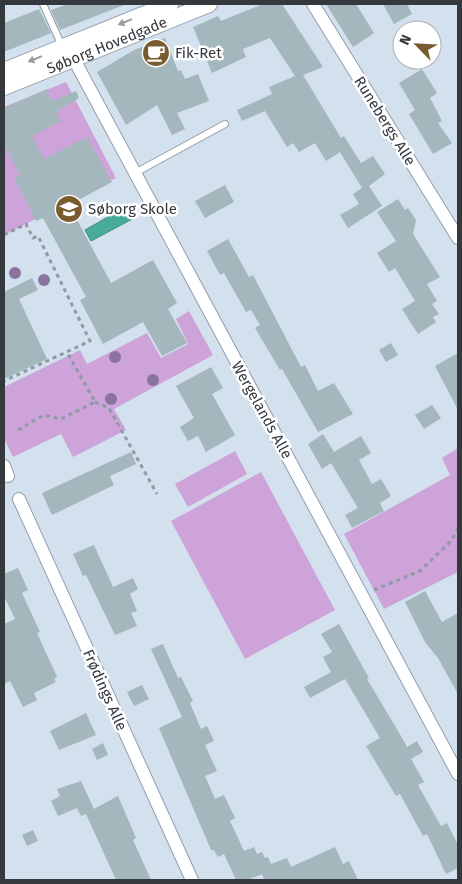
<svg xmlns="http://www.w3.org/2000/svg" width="462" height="884" viewBox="0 0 462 884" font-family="'Fira Sans',sans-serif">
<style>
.green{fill:#cda3da}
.water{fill:#48ac9a;stroke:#428a7e}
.building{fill:#a3b7bc}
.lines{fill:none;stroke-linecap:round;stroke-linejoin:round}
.service-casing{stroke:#929eab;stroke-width:8}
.minor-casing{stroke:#929eab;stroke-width:14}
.tertiary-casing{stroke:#929eab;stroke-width:18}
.path{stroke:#8f99a3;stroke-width:3;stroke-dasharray:4 4;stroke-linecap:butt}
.service{stroke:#fff;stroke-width:6}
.minor{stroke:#fff;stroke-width:12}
.tertiary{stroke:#fff;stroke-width:16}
.tree{fill:#8b73a0}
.oneway{fill:#9a9c9e}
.labels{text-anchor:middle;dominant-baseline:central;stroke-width:5;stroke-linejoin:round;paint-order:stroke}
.street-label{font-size:15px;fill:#34393e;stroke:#fff}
.poi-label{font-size:15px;fill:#34393e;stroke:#fff;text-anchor:start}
</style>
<rect width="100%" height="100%" fill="#d3e0ee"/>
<!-- green -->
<path class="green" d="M66 82 116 178 4 235V107Z
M189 311 213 355 114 409 126 430 73 457 61 434 13 457 4 438V387L80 350 87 364 147 333 161 358 188 344 176 319Z
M458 448V572L384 609 344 534 450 475 442 458Z
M235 451 247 474 188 507 175 484Z
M261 472 335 610 245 659 171 521Z"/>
<!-- water -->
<path class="water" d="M129 205 136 217 91 241 85 230Z"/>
<!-- building -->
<path class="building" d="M68 4H124V5L60 30 51 10Z
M263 4H282L323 67 303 75 341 138 344 136 361 163 373 156 385 174 369 186 382 206 348 228 340 215 359 204 353 194 362 188 340 152 326 161 315 143 299 152 293 143 287 147 265 111 242 121 237 110 272 94 269 87 295 76 270 38 243 49 246 57 212 73 193 27 218 16 221 21Z
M326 4H356L374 33 353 47Z
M383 4H407L412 14 394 24Z
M39 9 51 33 4 52V23Z
M165 38 178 71 181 70 185 79 198 74 209 101 177 113 185 129 172 135 157 105 126 125 97 72 134 50Z
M422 69 437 93 430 98 442 121 438 123 452 143 433 154 409 114 415 110 399 83Z
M47 89 52 101 76 91 79 98 56 112 61 121 32 136 44 159 87 137 112 182 69 205 111 283 153 260 177 303 168 309 187 343 162 356 143 322 103 344 80 300 86 297 43 218 36 221 14 178 20 175 4 144V108Z
M225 185 234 202 205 218 195 201Z
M398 199 405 210 408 208 416 220 413 234 440 277 427 284 437 301 432 304 439 314 433 317 436 322 418 334 402 309 415 301 395 268 389 272 377 253 396 241 377 212Z
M228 239 249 277 253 275 301 367 305 365 318 391 334 383 353 414 318 432 282 369 280 370 255 328 260 325 251 310 246 312 224 273 220 275 207 251Z
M32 278 38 290 19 299 47 359 4 379V292Z
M391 343 398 355 386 362 379 350Z
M458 353V410L435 366Z
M211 367 223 388 212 394 235 435 206 452 198 436 188 441 180 427 194 418 176 386Z
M432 405 441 418 424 429 415 415Z
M323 434 334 452 361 436 371 453 359 460 372 484 381 479 391 496 380 503 384 511 352 528 345 515 358 508 331 463 322 469 308 444Z
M131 452 136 464 110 476 114 485 52 515 42 493Z
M94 545 113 587 133 578 138 589 130 594 137 611 131 613 137 626 115 635 86 575 83 576 73 554Z
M18 568 28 590 22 593 40 632 37 633 57 677 54 679 56 682 34 693 37 700 23 707 10 681 4 684V624L15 619 4 596V574Z
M425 591 442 622 458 613V694L438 658 425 642 405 602Z
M339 624 369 678 367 679 401 736 407 747 417 741 423 752 411 759 424 782 418 785 441 826 447 823 458 845V868L446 874 427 834 423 836 400 794 396 796 366 746 380 738 345 679 310 698 304 687 331 672 323 657 332 652 321 634Z
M163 644 178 678 181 677 193 701 190 703 201 729 207 726 214 741 205 745 217 771 205 776 215 799 224 795 235 818 230 821 244 851 254 847 257 854 262 852 265 858 268 857 271 864 287 858 291 867 335 847 343 864 349 861 358 880H262L264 879 262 874 248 880H236L224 854 218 857 214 850H211L159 728 182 717 151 649Z
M142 685 149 699 134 706 127 692Z
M86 713 96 735 59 750 50 731Z
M103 743 108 755 97 760 92 749Z
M81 781 94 809 118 796 136 838 133 840 151 880H116L86 814 81 816 77 808 58 816 51 801 60 796 57 789Z
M33 830 38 841 27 846 22 835Z"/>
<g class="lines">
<!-- service casing -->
<g class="service-casing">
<path id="service" d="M43 4 62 46
M135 173 225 124"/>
</g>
<!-- minor casing -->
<g class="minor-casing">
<path id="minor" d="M313 4 458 238
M70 52 458 774
M4 466 8 476
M19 499 192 880"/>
</g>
<!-- tertiary casing -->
<g class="tertiary-casing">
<g id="tertiary">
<path d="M4 71 170 4"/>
<path id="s1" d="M4 87 209 4"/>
</g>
</g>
<!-- path -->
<path class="path" d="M4 235 26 224 33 238 38 236 90 341 4 381
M95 402 109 408 157 494
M18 430 44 415 61 419 95 402 67 352
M374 590 420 571 451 541 458 529"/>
<!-- service -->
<use href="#service" class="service"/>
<!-- minor -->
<use href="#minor" class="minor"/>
<!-- tertiary -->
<use href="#tertiary" class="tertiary"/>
</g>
<!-- trees -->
<g class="tree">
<circle cx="15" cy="273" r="6"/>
<circle cx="44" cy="280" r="6"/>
<circle cx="115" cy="357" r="6"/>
<circle cx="153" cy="380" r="6"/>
<circle cx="111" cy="399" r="6"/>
</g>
<!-- one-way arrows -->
<defs><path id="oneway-solid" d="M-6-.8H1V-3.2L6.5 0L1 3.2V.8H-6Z" transform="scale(1.25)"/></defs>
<g class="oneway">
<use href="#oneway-solid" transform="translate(125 22) rotate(158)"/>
<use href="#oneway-solid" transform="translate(35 59) rotate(158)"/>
</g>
<!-- icons -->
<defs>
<g id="cafe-disc" transform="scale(1.4375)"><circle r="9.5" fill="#785b2e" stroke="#fff"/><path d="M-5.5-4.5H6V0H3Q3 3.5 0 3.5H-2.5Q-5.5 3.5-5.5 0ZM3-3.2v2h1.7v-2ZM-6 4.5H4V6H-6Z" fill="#fff"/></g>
<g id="school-disc" transform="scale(1.4375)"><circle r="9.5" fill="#785b2e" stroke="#fff"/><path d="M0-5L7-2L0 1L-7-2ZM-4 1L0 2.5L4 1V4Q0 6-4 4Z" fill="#fff"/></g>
</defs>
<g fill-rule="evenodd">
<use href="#cafe-disc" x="156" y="53"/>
<use href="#school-disc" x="69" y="209"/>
</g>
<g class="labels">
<!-- street labels -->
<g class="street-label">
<text stroke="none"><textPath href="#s1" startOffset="111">Søborg Hovedgade</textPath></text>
<text transform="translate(385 121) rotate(58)">Runebergs Alle</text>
<text transform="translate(262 410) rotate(61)">Wergelands Alle</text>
<text transform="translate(105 690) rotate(66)">Frødings Alle</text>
</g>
<!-- poi labels -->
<g class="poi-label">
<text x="175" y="53">Fik-Ret</text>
<text x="88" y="209">Søborg Skole</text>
</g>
</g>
<!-- border -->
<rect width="462" height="884" fill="none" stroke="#34393e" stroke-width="10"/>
<!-- north arrow -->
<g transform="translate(417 45) rotate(294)"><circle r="24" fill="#ffffff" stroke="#aeb0b2"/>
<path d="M0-4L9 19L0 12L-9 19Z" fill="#785b2e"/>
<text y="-8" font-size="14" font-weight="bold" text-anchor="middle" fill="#34393e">N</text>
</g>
</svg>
